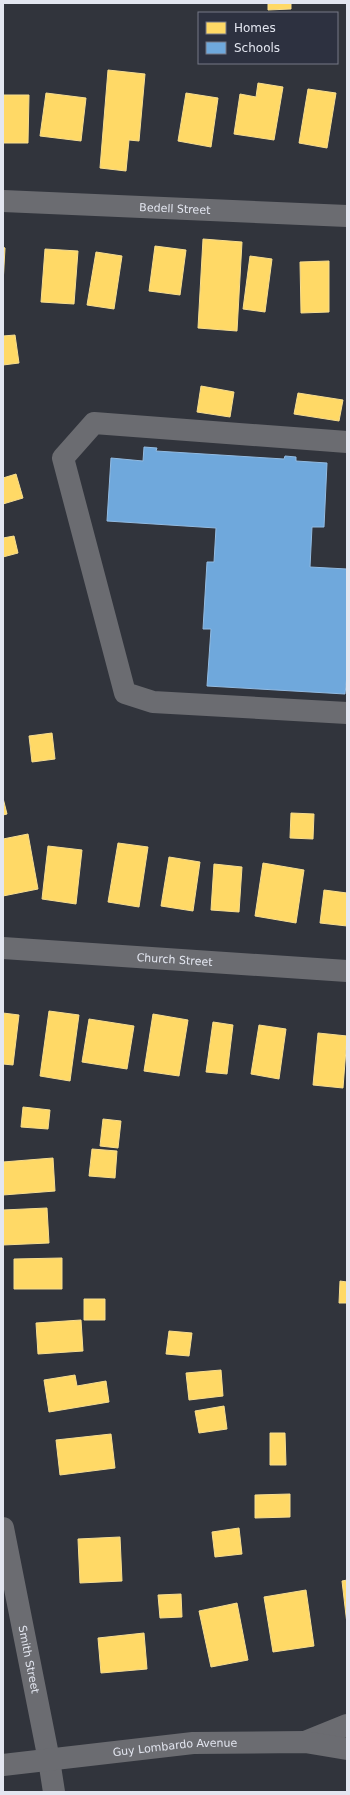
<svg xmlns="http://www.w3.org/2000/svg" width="350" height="1795" viewBox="0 0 350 1795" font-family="'DejaVu Sans',sans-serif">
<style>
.homes{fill:#ffd966;stroke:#f7dd8f}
.schools{fill:#6fa8dc;stroke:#92bbe2}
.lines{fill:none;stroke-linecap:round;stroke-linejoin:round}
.minor{stroke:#6b6c71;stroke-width:22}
.labels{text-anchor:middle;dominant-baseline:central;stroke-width:4;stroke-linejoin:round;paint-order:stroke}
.street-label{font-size:11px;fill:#e3e6f0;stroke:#2d3140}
</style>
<rect width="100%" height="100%" fill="#31343c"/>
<!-- homes -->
<path class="homes" d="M268 3H291V9L268 10Z
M108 70 145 74 139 141 129 140 126 171 100 168Z
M258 83 283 87 274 140 234 134 240 94 256 97Z
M308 89 336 93 327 148 299 143Z
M46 93 86 98 81 141 40 136Z
M186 93 218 98 211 147 178 141Z
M3 95H29L28 143H3Z
M203 239 242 242 237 331 198 328Z
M155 246 186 250 180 295 149 291Z
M3 247 5 248 3 284Z
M45 249 78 251 74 304 41 302Z
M96 252 122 256 114 309 87 305Z
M250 256 272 259 265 312 243 309Z
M329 261V312L301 313 300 262Z
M15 335 19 363 3 365V336Z
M201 386 234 392 230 417 197 412Z
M298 393 343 400 339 421 294 414Z
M16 474 23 498 3 504V478Z
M14 536 18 553 3 557V538Z
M52 733 55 759 32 762 29 736Z
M3 798 7 814 3 815Z
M291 813 314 814 313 839 290 838Z
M28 834 38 889 3 896V839Z
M118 843 148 847 139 907 108 902Z
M48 846 82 850 76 904 42 899Z
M169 857 200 862 193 911 161 906Z
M263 863 304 870 296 923 255 916Z
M214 864 242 867 239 912 211 910Z
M324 890 347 893V926L320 923Z
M49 1011 79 1015 70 1081 40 1076Z
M3 1013 19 1015 13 1065 3 1064Z
M153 1014 188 1020 179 1076 144 1071Z
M89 1019 134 1026 127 1069 82 1062Z
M213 1022 233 1025 227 1074 206 1072Z
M259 1025 286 1029 279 1079 251 1074Z
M318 1033 347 1036 343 1088 313 1085Z
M23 1107 50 1110 48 1129 21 1127Z
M103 1119 121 1121 118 1148 100 1146Z
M92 1149 117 1151 115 1178 89 1176Z
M53 1158 55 1191 3 1195V1162Z
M47 1208 49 1243 3 1245V1210Z
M62 1258V1289H14V1259Z
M340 1281 347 1282V1303H339Z
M84 1299H105V1320H84Z
M81 1320 83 1351 38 1354 36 1323Z
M169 1331 192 1333 189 1356 166 1354Z
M221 1370 223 1396 189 1400 186 1373Z
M75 1375 77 1386 106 1381 109 1402 49 1412 44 1380Z
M224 1406 227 1429 199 1433 195 1411Z
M270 1433H285L286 1465H270Z
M111 1434 115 1468 60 1475 56 1440Z
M290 1494V1517L255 1518V1495Z
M239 1528 242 1554 215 1557 212 1532Z
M120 1537 122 1581 80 1583 78 1539Z
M347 1580V1624L342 1581Z
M306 1590 314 1646 273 1652 264 1597Z
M181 1594 182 1617 160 1618 158 1595Z
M237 1603 248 1660 211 1667 199 1611Z
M144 1633 147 1669 101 1673 98 1638Z"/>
<!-- schools -->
<path class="schools" d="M144 447 157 448 156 451 284 459 285 456 296 457V461L327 463 324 527H312L310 567 347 569V675L345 694 207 686 211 629H203L207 562H214L216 528 107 521 111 458 143 461Z"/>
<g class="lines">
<!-- minor -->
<g class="minor">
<path id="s1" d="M3 201 347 216"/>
<path d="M347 442 94 423 63 458 125 693 153 702 347 713"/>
<path id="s2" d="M3 948 347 971"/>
<path id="s3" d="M3 1528 49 1760 54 1792"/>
<path d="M305 1742 347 1725"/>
<path id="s4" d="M3 1765 193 1743 305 1742 347 1749"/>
</g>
</g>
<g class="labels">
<!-- street labels -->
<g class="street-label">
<text stroke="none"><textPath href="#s1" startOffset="172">Bedell Street</textPath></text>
<text stroke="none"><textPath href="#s2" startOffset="172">Church Street</textPath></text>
<text stroke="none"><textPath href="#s3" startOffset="134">Smith Street</textPath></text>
<text stroke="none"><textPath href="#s4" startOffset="173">Guy Lombardo Avenue</textPath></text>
</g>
</g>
<!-- border -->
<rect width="350" height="1795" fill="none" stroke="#e3e6f0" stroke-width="8"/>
<!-- legend -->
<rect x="198" y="12" width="140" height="52" fill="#2d3140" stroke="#767986"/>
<rect x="206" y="22" width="20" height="12" fill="#ffd966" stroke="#767986"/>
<text x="234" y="32" font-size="12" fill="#e3e6f0">Homes</text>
<rect x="206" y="42" width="20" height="12" fill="#6fa8dc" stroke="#767986"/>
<text x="234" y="52" font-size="12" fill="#e3e6f0">Schools</text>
</svg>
